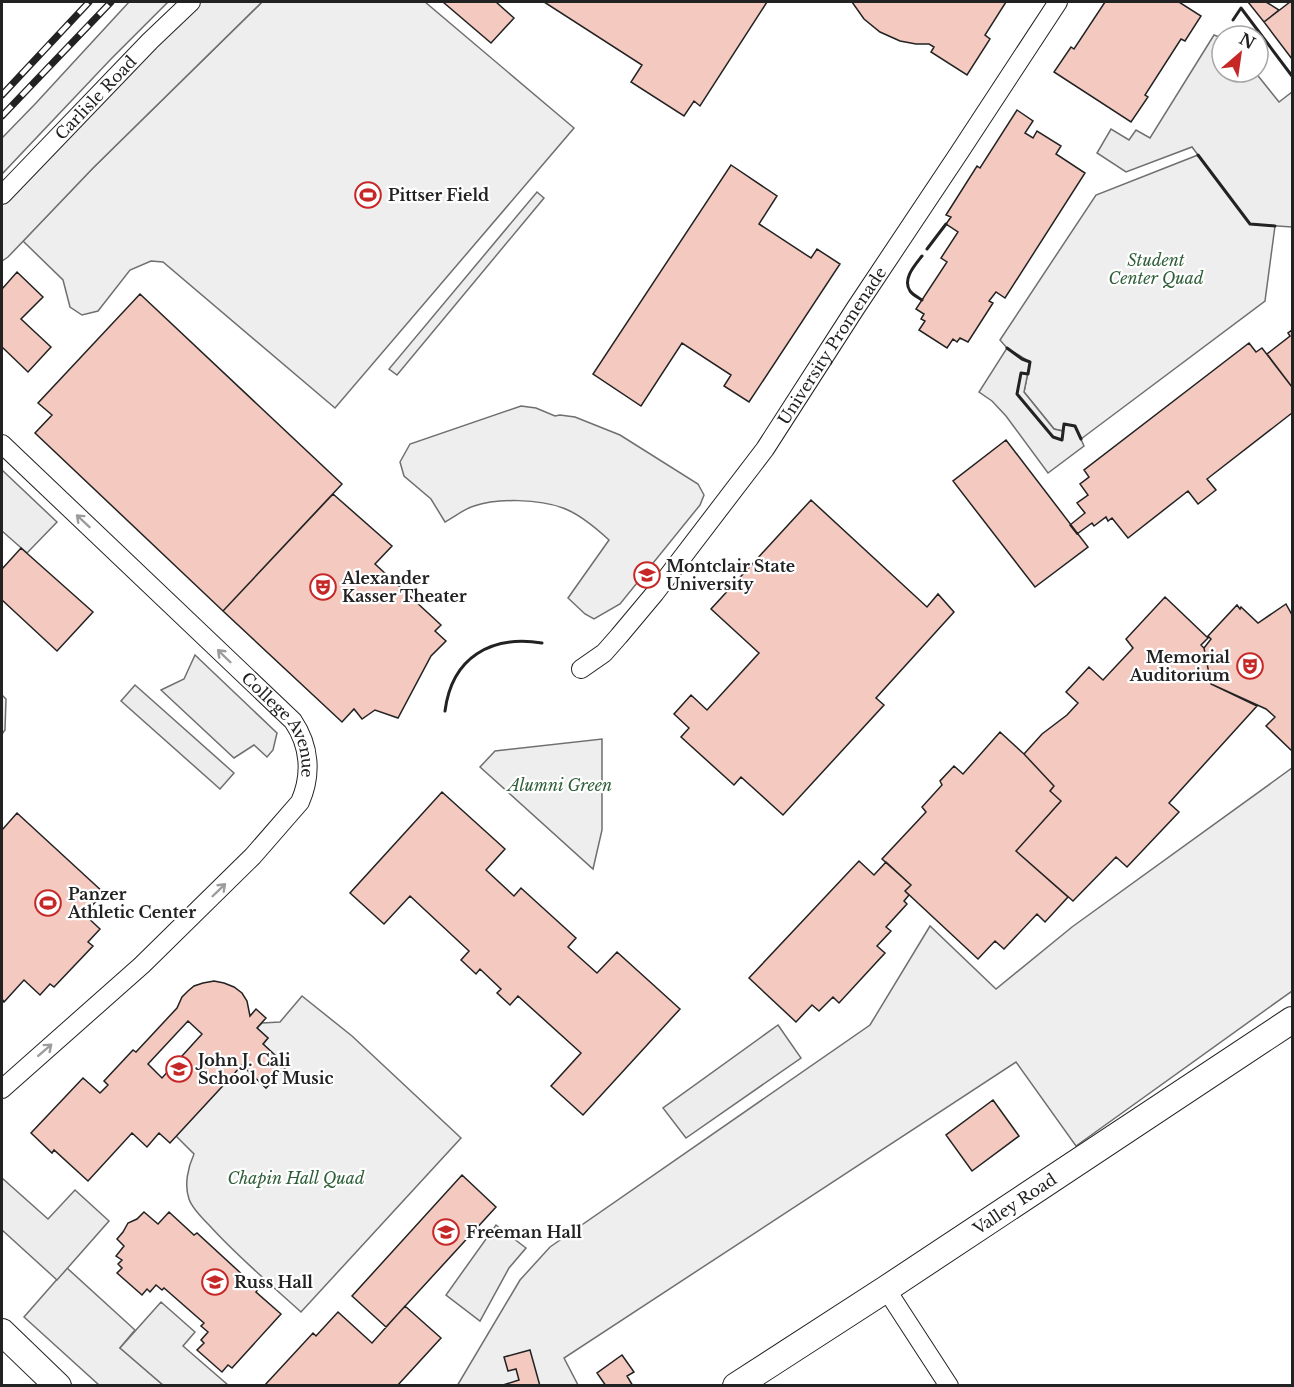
<svg xmlns="http://www.w3.org/2000/svg" width="1294" height="1387" viewBox="0 0 1294 1387" font-family="'Libre Baskerville',serif">
<style>
.green{fill:#eee;stroke:#6f6f6f;stroke-width:1.5}
.parking{fill:#ededed;stroke:#6f6f6f;stroke-width:1.5}
.building{fill:#f3c9c0;stroke:#222;stroke-width:1.5;fill-rule:evenodd}
.lines{fill:none;stroke-linecap:round;stroke-linejoin:round}
.street-casing{stroke:#222;stroke-width:20}
.secondary-casing{stroke:#222;stroke-width:28}
.street{stroke:#fff;stroke-width:18}
.secondary{stroke:#fff;stroke-width:26}
.rail-casing{stroke:#222;stroke-width:7}
.rail{stroke:#fff;stroke-width:4.5;stroke-dasharray:14;stroke-linecap:butt}
.wall{stroke:#222;stroke-width:3}
.oneway{stroke:#9c9c9c}
.labels{text-anchor:middle;dominant-baseline:central;stroke-width:4.5;stroke-linejoin:round;paint-order:stroke}
.street-label{font-size:16px;fill:#222;stroke:#fff}
.poi-label{font-size:16px;font-weight:bold;fill:#222;stroke:#fff;text-anchor:start}
.park-label{font-size:16px;font-style:italic;fill:#2f5e38;stroke:#fff}
</style>
<rect width="100%" height="100%" fill="#fff"/>
<!-- green -->
<path class="green" d="M129 2H168L111 59 2 174V138L36 103Z
M262 2H425L574 128 335 408 163 262 151 261 130 270 98 311 82 315 70 307 63 280 23 241 93 168Z
M1198 155 1250 224 1275 226 1265 301 1081 439 1074 426 1063 431 1054 429 1024 392 1030 362 1007 348 1000 340 1096 195Z
M537 192 544 198 397 375 389 369Z
M521 406 536 408 555 416 560 415 575 417 620 435 698 484 704 495 700 505 620 604 594 619 585 614 568 598 609 540C596 528 580 514 563 508 539 499 498 498 474 506 464 509 454 517 445 522L431 499 404 476 400 462 410 444Z
M2 695 6 699 5 730 2 734Z
M602 739V830L593 869 480 767 495 751Z
M1292 768V991L1076 1146 1016 1062 564 1358 578 1385 457 1386 520 1280 550 1247 870 1025 930 926 996 989 1072 927Z
M302 996 352 1036 461 1138 301 1312C270 1284 237 1256 209 1225 202 1218 192 1208 189 1199 184 1185 188 1167 194 1154L176 1136 242 1065 266 1088 286 1066 263 1044 268 1038 257 1028 262 1023 280 1022Z
M67 1268 135 1330 120 1348 163 1385H99L24 1317Z"/>
<!-- parking -->
<path class="parking" d="M191 2H262L93 168 8 257 2 261V195Z
M1214 35 1222 38V72H1255L1279 102 1292 92V227L1250 224 1192 147 1126 172 1097 153 1111 129 1129 140 1136 130 1150 138Z
M1007 348 1022 359 1030 362 1024 392 1054 429 1063 431 1064 424 1075 426 1084 446 1048 473 1006 416 992 401 979 392Z
M2 470 57 522 27 553 2 531Z
M195 655 277 733 273 750 267 757 254 745 234 758 161 690 184 679Z
M135 685 234 773 220 789 121 701Z
M778 1025 801 1058 686 1138 663 1108Z
M2 1178 48 1219 75 1190 109 1221 57 1280 2 1230Z
M496 1225 526 1248 509 1268 480 1321 446 1295Z
M161 1302 195 1332 183 1346 228 1385H163L120 1348Z"/>
<!-- building -->
<path class="building" d="M443 2H496L514 18 491 43Z
M544 2H767L700 106 694 101 684 116 631 82 642 65Z
M852 2H1006L985 35 990 39 967 75 931 52 934 47 929 44H916L900 41 880 32 864 19Z
M1105 2H1179L1201 16 1185 41 1181 39 1145 95 1148 97 1131 122 1054 72 1071 47 1074 49Z
M1248 2H1266L1279 10 1264 22Z
M1290 2H1292V59L1264 22Z
M1017 110 1033 121 1025 133 1033 138 1037 131 1061 146 1056 154 1085 173 1005 298 996 292 989 301 993 303 968 342 960 338 957 342 953 339 947 348 919 330 925 321 921 319 924 314 916 309 947 262 941 258 958 232 946 224 951 217 946 215 977 166 980 168Z
M731 165 777 196 759 224 811 258 817 249 840 264 749 402 724 386 731 375 682 343 641 406 593 374Z
M17 272 43 297 21 319 51 347 28 372 2 347V289Z
M140 294 342 484 223 611 35 433 52 415 38 403Z
M1292 330V387L1267 354 1290 336 1288 333Z
M1249 343 1256 352 1262 348 1292 387V413L1207 479 1216 490 1198 504 1188 491 1128 538 1112 518 1108 521 1106 517 1094 526 1092 523 1077 534 1070 525 1085 513 1077 503 1088 495 1080 484 1089 477 1084 470Z
M1006 440 1088 547 1035 587 953 481Z
M333 494 392 546 375 564 441 625 435 631 446 641 431 656 398 718 375 710 362 719 354 709 342 722 223 611Z
M811 500 927 607 938 594 954 612 876 698 884 705 783 815 741 777 734 785 681 737 689 728 674 714 691 695 707 710 759 653 711 609Z
M21 548 93 612 57 651 2 600V569Z
M1165 597 1208 638 1201 645 1204 648 1211 684 1257 706 1169 803 1179 812 1127 867 1116 857 1073 901 1016 851 1061 801 1050 791 1054 786 1024 754 1042 734 1067 715 1078 703 1066 692 1089 667 1103 680 1133 648 1126 639Z
M1286 604 1292 615V751L1266 726 1275 717 1266 709 1211 684 1204 648 1211 639 1208 636 1237 605 1240 609 1241 607 1258 623Z
M1000 732 1024 754 1054 786 1050 791 1061 801 1016 851 1068 897 1045 922 1037 914 1004 949 995 941 978 959 905 891 911 885 882 859 926 812 922 807 942 785 940 781 954 766 963 774Z
M442 792 505 849 486 870 514 896 521 888 576 938 568 947 597 973 617 952 680 1009 583 1115 551 1086 581 1053 518 996 510 1005 497 993 501 989 480 969 476 974 461 960 469 951 410 896 384 924 350 893Z
M17 813 104 893 84 914 100 929 88 942 93 946 54 987 50 984 40 995 24 980 4 1002 2 999V830Z
M859 861 874 875 886 862 911 885 905 891 909 895 904 901 907 904 886 927 891 931 877 946 885 953 839 1003 833 997 819 1011 812 1005 796 1022 749 978Z
M214 981 224 983 234 987 242 993 247 1001 250 1016 256 1009 266 1018 257 1028 268 1038 263 1044 287 1066 266 1088 242 1065 170 1143 159 1133 147 1147 132 1133 88 1181 54 1150 52 1153 31 1133 83 1078 100 1093 108 1085 104 1081 133 1050 136 1052 177 1008 182 997 188 991 194 986 203 983ZM188 1021 202 1034 162 1078 148 1064Z
M993 1100 1019 1136 972 1171 946 1135Z
M462 1175 496 1207 386 1327 352 1296Z
M144 1212 158 1224 169 1212 194 1235 197 1233 258 1289 256 1292 281 1314 232 1368 228 1365 222 1372 197 1350 204 1343 201 1340 208 1332 201 1326 204 1323 164 1288 162 1290 156 1285 150 1292 147 1289 142 1295 117 1273 122 1268 118 1264 122 1260 116 1256 124 1246 117 1239 123 1232 128 1223 137 1219Z
M405 1306 441 1338 397 1386H264L313 1333 316 1336 338 1312 372 1343Z
M530 1350 540 1386H500L519 1380 516 1369 508 1371 504 1357Z
M622 1355 634 1372 627 1376 633 1386H606L597 1373Z"/>
<g class="lines">
<!-- street casing -->
<g class="street-casing">
<g id="street">
<path id="s1" d="M2 195 150 41 191 2"/>
<path id="s2" d="M2 444 293 721C310 746 312 775 300 802L253 856 142 965 2 1089"/>
<path id="s3" d="M581 669 604 653 619 636 655 593 765 449 855 309 959 153 1058 2"/>
<path d="M886 1289 949 1386"/>
</g>
</g>
<!-- secondary casing -->
<g class="secondary-casing">
<g id="secondary">
<path d="M2 1332 58 1386"/>
<path id="s4" d="M736 1386 886 1289 1292 1020"/>
</g>
</g>
<!-- street -->
<use href="#street" class="street"/>
<!-- secondary -->
<use href="#secondary" class="secondary"/>
<!-- rail casing -->
<g class="rail-casing">
<path id="rail" d="M2 95 89 2
M2 116 111 2"/>
</g>
<!-- rail -->
<use href="#rail" class="rail"/>
<!-- wall -->
<path class="wall" d="M1233 20 1241 8 1292 76
M1198 155 1250 224 1275 226
M927 249 946 224
M922 256C915 265 902 279 910 291 913 295 919 298 922 300
M1007 348 1022 359 1030 362 1028 374 1021 373 1017 394 1053 437 1062 440 1064 424 1075 426 1081 439
M445 711C452 657 491 635 542 643"/>
</g>
<!-- one-way arrows -->
<defs><path id="oneway-shaft" d="M-6 0H5M1.5-3L5.5 0L1.5 3" fill="none" stroke-width="1.6" stroke-linecap="round" stroke-linejoin="round" transform="scale(1.5)"/></defs>
<g class="oneway">
<use href="#oneway-shaft" transform="translate(83 521) rotate(-137)"/>
<use href="#oneway-shaft" transform="translate(224 656) rotate(-136)"/>
<use href="#oneway-shaft" transform="translate(219 890) rotate(-44)"/>
<use href="#oneway-shaft" transform="translate(45 1050) rotate(-41)"/>
</g>
<!-- icons -->
<defs>
<g id="stadium-ring" transform="scale(1.35)"><circle r="9.5" fill="#fff" stroke="#c62828" stroke-width="1.5"/><path d="M0-5a6.5 5 0 1 0 0 10a6.5 5 0 1 0 0-10ZM-3.5-1.8h7v3.6h-7Z" fill="#c62828"/></g>
<g id="university-ring" transform="scale(1.35)"><circle r="9.5" fill="#fff" stroke="#c62828" stroke-width="1.5"/><path d="M0-5L7-2L0 1L-7-2ZM-4 1L0 2.5L4 1V4Q0 6-4 4Z" fill="#c62828"/></g>
<g id="theatre-ring" transform="scale(1.35)"><circle r="9.5" fill="#fff" stroke="#c62828" stroke-width="1.5"/><path d="M-5-5.5Q0-4 5-5.5V0Q5 5 0 6Q-5 5-5 0ZM-3.3-2.5H-1v1.5H-3.3ZM1-2.5H3.3v1.5H1ZM-2.8 1Q0 5.5 2.8 1Z" fill="#c62828"/></g>
</defs>
<g fill-rule="evenodd">
<use href="#stadium-ring" x="368" y="195"/>
<use href="#university-ring" x="647" y="575"/>
<use href="#theatre-ring" x="323" y="587"/>
<use href="#theatre-ring" x="1250" y="666"/>
<use href="#stadium-ring" x="48" y="903"/>
<use href="#university-ring" x="179" y="1069"/>
<use href="#university-ring" x="446" y="1232"/>
<use href="#university-ring" x="215" y="1282"/>
</g>
<g class="labels">
<!-- street labels -->
<g class="street-label">
<text stroke="none"><textPath href="#s1" startOffset="135">Carlisle Road</textPath></text>
<text stroke="none"><textPath href="#s3" startOffset="411">University Promenade</textPath></text>
<text stroke="none"><textPath href="#s2" startOffset="398">College Avenue</textPath></text>
<text stroke="none"><textPath href="#s4" startOffset="333">Valley Road</textPath></text>
</g>
<!-- poi labels -->
<g class="poi-label">
<text x="388" y="195">Pittser Field</text>
<text x="666" y="566">Montclair State<tspan x="666" dy="18">University</tspan></text>
<text x="342" y="578">Alexander<tspan x="342" dy="18">Kasser Theater</tspan></text>
<text x="1230" y="657" text-anchor="end">Memorial<tspan x="1230" dy="18">Auditorium</tspan></text>
<text x="68" y="894">Panzer<tspan x="68" dy="18">Athletic Center</tspan></text>
<text x="198" y="1060">John J. Cali<tspan x="198" dy="18">School of Music</tspan></text>
<text x="466" y="1232">Freeman Hall</text>
<text x="234" y="1282">Russ Hall</text>
</g>
<!-- park labels -->
<g class="park-label">
<text x="1156" y="260">Student<tspan x="1156" dy="18">Center Quad</tspan></text>
<text x="560" y="785">Alumni Green</text>
<text x="296" y="1178">Chapin Hall Quad</text>
</g>
</g>
<!-- border -->
<rect width="1294" height="1387" fill="none" stroke="#222222" stroke-width="6"/>
<!-- north arrow -->
<g transform="translate(1240 54) rotate(29)"><circle r="28" fill="#ffffff" stroke="#a7a7a7" stroke-width="1.5"/>
<path d="M0-4.5L10 22L0 15L-10 22Z" fill="#c62828"/>
<text y="-9" font-size="16" font-weight="bold" text-anchor="middle" fill="#222222">N</text>
</g>
</svg>
